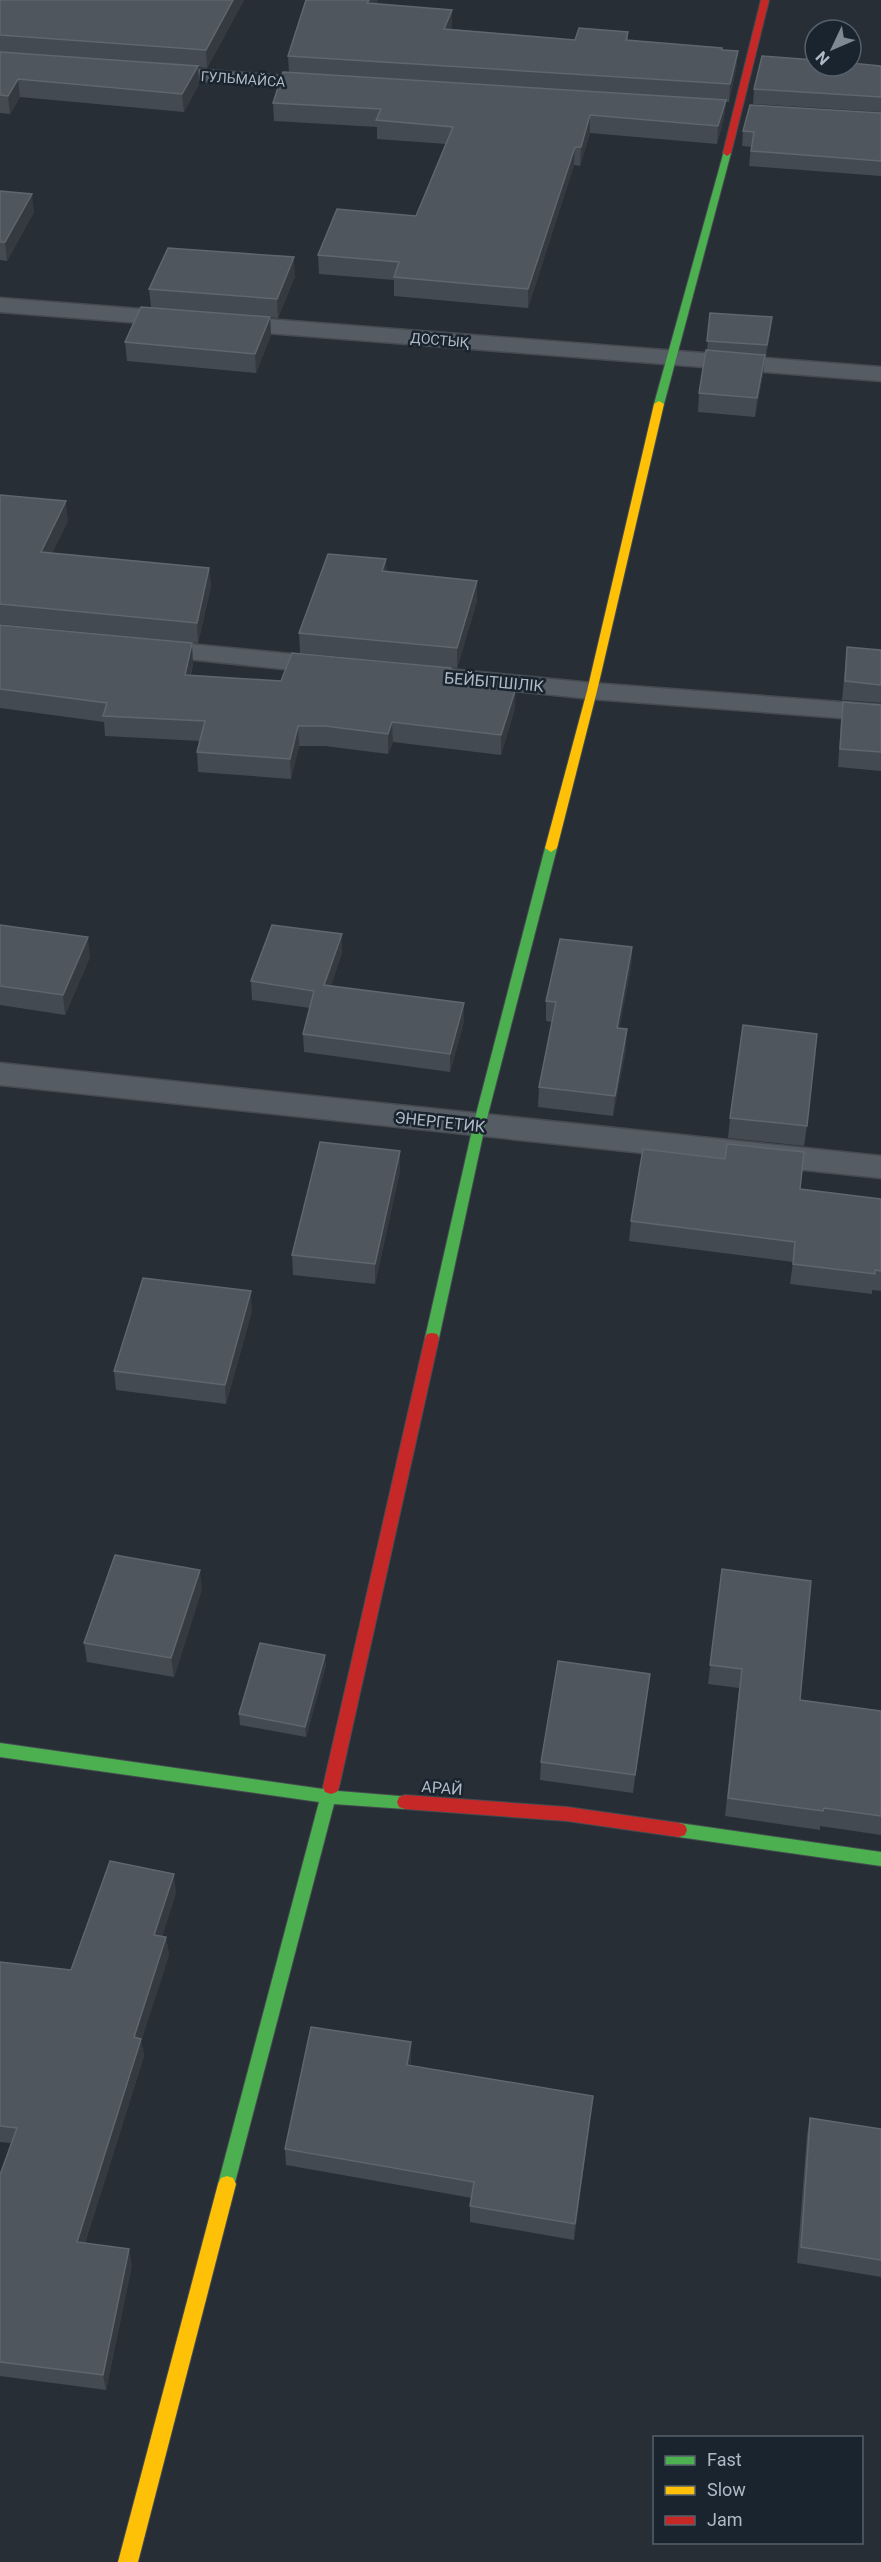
<svg xmlns="http://www.w3.org/2000/svg" width="881" height="2562" font-family="Roboto,sans-serif">
	<rect width="100%" height="100%" fill="#272e35"/>
	<g fill="none" stroke-linecap="round" stroke-linejoin="round">
		<g stroke="#454b51" stroke-width="3">
			<g id="street">
				<polygon points="152,66 325,79 332,81 335,85 332,89 325,91 145,76 142,72 145,68"/>
				<polygon points="0,298 881,367 881,381 0,312"/>
				<polygon points="148,640 332,658 341,660 345,666 341,672 332,674 139,654 135,648 139,642"/>
				<polygon points="408,665 592,683 881,705 881,721 592,699 399,679 395,673 399,667"/>
				<polygon points="0,1063 881,1156 881,1178 0,1085"/>
			</g>
		</g>
		<g stroke="#454b51" stroke-width="2">
			<g id="fast">
				<polygon points="724,151 731,153 664,404 656,406 654,404"/>
				<polygon points="551,844 557,848 485,1126 439,1338 437,1342 427,1342 425,1338 473,1126 545,848"/>
				<polygon points="0,1743 323,1789 325,1782 331,1780 337,1782 338,1791 411,1797 413,1802 411,1807 405,1809 334,1804 233,2190 227,2192 221,2190 218,2184 319,1802 0,1757"/>
				<polygon points="679,1823 881,1852 881,1866 679,1837 673,1835 671,1830 673,1825"/>
			</g>
		</g>
		<g stroke="#454b51" stroke-width="2">
			<g id="slow">
				<polygon points="659,401 664,404 597,691 557,848 551,852 545,848 587,691 654,404"/>
				<polygon points="227,2176 233,2178 236,2184 138,2562 118,2562 218,2184 221,2178"/>
			</g>
		</g>
		<g stroke="#454b51" stroke-width="2">
			<g id="jam">
				<polygon points="761,0 769,0 731,153 727,156 723,153"/>
				<polygon points="432,1333 437,1334 439,1338 339,1787 337,1792 331,1794 325,1792 323,1787 425,1338 427,1334"/>
				<polygon points="405,1795 567,1807 679,1823 685,1825 687,1830 685,1835 679,1837 567,1821 405,1809 399,1807 397,1802 399,1797"/>
			</g>
		</g>
		<use href="#street" fill="#565c63" fill-rule="evenodd"/>
		<use href="#fast" fill="#4caf50" fill-rule="evenodd"/>
		<use href="#slow" fill="#ffc107" fill-rule="evenodd"/>
		<use href="#jam" fill="#c62828" fill-rule="evenodd"/>
	</g>
	<g fill="#444a51">
		<polygon points="0,0 244,0 207,68 198,67 199,84 184,112 20,97 10,114 0,113"/>
		<polygon points="306,0 378,0 376,4 452,28 451,29 575,40 628,32 628,41 738,51 736,69 729,102 726,102 724,118 717,144 590,133 580,166 574,165 528,308 394,296 394,280 319,274 318,255 416,216 446,144 377,139 377,127 274,121 273,103 289,73 288,56"/>
		<polygon points="881,66 881,112 753,104 754,89"/>
		<polygon points="881,113 881,176 749,166 751,147 742,146 743,131"/>
		<polygon points="0,191 34,212 7,261 0,260"/>
		<polygon points="295,276 278,318 270,317 271,335 256,373 127,361 125,342 151,307 149,289"/>
		<polygon points="710,313 771,327 766,356 765,356 763,374 755,417 698,412 699,393 707,350"/>
		<polygon points="0,495 68,521 52,553 209,568 211,587 198,643 0,624"/>
		<polygon points="386,559 386,572 477,581 477,601 457,668 300,653 299,633"/>
		<polygon points="0,625 193,663 191,675 281,681 451,668 451,680 515,708 501,755 393,742 388,754 325,746 299,746 291,779 198,772 197,752 200,741 105,736 104,722 0,708"/>
		<polygon points="847,647 881,650 881,703 842,700"/>
		<polygon points="843,702 881,705 881,771 838,767 841,720"/>
		<polygon points="0,925 90,957 65,1015 0,1005"/>
		<polygon points="342,934 342,953 331,985 464,1021 450,1072 304,1052 303,1034 310,1008 252,1000 251,981"/>
		<polygon points="632,947 631,967 619,1028 626,1049 613,1116 538,1107 539,1087 552,1022 546,1021 546,1001"/>
		<polygon points="730,1118 807,1126 804,1146 728,1138"/>
		<polygon points="400,1171 375,1284 293,1275 292,1255"/>
		<polygon points="800,1189 881,1199 881,1291 872,1290 872,1294 790,1284 793,1262 629,1241 631,1221"/>
		<polygon points="252,1311 226,1404 116,1390 114,1371"/>
		<polygon points="722,1569 800,1700 881,1711 881,1835 820,1826 820,1830 725,1816 739,1688 708,1684"/>
		<polygon points="202,1589 174,1677 87,1662 84,1643"/>
		<polygon points="326,1665 306,1737 240,1725 239,1714"/>
		<polygon points="650,1674 633,1793 540,1780 541,1762"/>
		<polygon points="176,1892 162,1937 166,1937 169,1955 141,2041 144,2056 85,2243 132,2265 106,2390 0,2376 0,2175 11,2143 0,2142 0,1962 71,1970"/>
		<polygon points="411,2042 411,2059 410,2066 593,2096 574,2240 470,2222 470,2206 472,2198 286,2165 285,2149"/>
		<polygon points="810,2118 881,2129 881,2277 797,2263 807,2135"/>
	</g>
	<g fill="#343a40">
		<polygon points="233,0 244,0 207,68 206,50"/>
		<polygon points="369,0 378,0 367,21 367,3"/>
		<polygon points="452,10 452,28 444,46 444,29"/>
		<polygon points="738,51 736,69 729,102 730,84"/>
		<polygon points="198,66 199,84 184,112 182,94"/>
		<polygon points="18,79 20,97 10,114 8,96"/>
		<polygon points="726,100 724,118 717,144 718,126"/>
		<polygon points="590,115 590,133 580,166 581,147"/>
		<polygon points="575,147 574,165 528,308 528,289"/>
		<polygon points="32,194 34,212 7,261 5,242"/>
		<polygon points="294,257 295,276 278,318 277,299"/>
		<polygon points="270,317 271,335 256,373 255,354"/>
		<polygon points="772,317 771,327 766,356 767,345"/>
		<polygon points="765,355 763,374 755,417 757,398"/>
		<polygon points="66,501 68,521 43,572 41,552"/>
		<polygon points="386,559 387,579 382,571"/>
		<polygon points="209,568 211,587 198,643 197,623"/>
		<polygon points="477,581 477,601 457,668 457,648"/>
		<polygon points="192,643 193,663 186,695 185,675"/>
		<polygon points="451,668 451,688 448,680"/>
		<polygon points="516,688 515,708 501,755 501,735"/>
		<polygon points="392,722 393,742 388,754 388,734"/>
		<polygon points="298,726 299,746 291,779 290,759"/>
		<polygon points="342,934 342,953 325,1003 324,985"/>
		<polygon points="88,937 90,957 65,1015 63,995"/>
		<polygon points="632,947 631,967 616,1048 617,1028"/>
		<polygon points="464,1003 464,1021 450,1072 450,1054"/>
		<polygon points="627,1029 626,1049 613,1116 615,1096"/>
		<polygon points="400,1151 400,1171 375,1284 375,1264"/>
		<polygon points="251,1291 252,1311 226,1404 225,1385"/>
		<polygon points="200,1570 202,1589 174,1677 171,1658"/>
		<polygon points="325,1655 326,1665 306,1737 305,1727"/>
		<polygon points="650,1674 648,1693 633,1793 635,1775"/>
		<polygon points="174,1874 176,1892 157,1953 154,1935"/>
		<polygon points="166,1937 169,1955 141,2041 144,2056 80,2258 77,2242 134,2037"/>
		<polygon points="411,2042 411,2059 407,2082 407,2065"/>
		<polygon points="593,2096 591,2112 574,2240 575,2224"/>
		<polygon points="129,2249 132,2265 106,2390 103,2375"/>
	</g>
	<g fill="#50565e" stroke="#5e666e" stroke-width="1.5">
		<polygon points="0,0 233,0 206,50 0,35"/>
		<polygon points="306,0 369,0 367,3 452,10 444,29 575,40 579,28 628,32 626,40 722,48 722,50 738,51 730,84 288,56"/>
		<polygon points="0,52 198,66 182,94 18,79 8,96 0,95"/>
		<polygon points="762,56 815,60 815,66 851,66 851,63 881,66 881,97 754,89"/>
		<polygon points="283,72 726,100 718,126 590,115 581,147 575,147 528,289 394,277 399,262 318,255 337,209 416,216 453,127 376,120 381,109 273,103"/>
		<polygon points="750,105 881,113 881,161 751,151 754,132 743,131"/>
		<polygon points="0,191 32,194 5,242 0,242"/>
		<polygon points="168,248 294,257 277,299 149,289"/>
		<polygon points="141,307 270,317 255,354 125,342"/>
		<polygon points="710,313 772,317 767,345 707,341"/>
		<polygon points="706,350 765,355 757,398 699,393"/>
		<polygon points="0,495 66,501 41,552 209,568 197,623 0,604"/>
		<polygon points="328,554 386,559 382,571 477,581 457,648 299,633"/>
		<polygon points="0,625 192,643 185,675 281,681 292,653 451,668 448,680 516,688 501,735 392,722 388,734 325,726 298,726 290,759 197,752 205,721 103,716 107,703 0,689"/>
		<polygon points="847,647 881,650 881,685 845,681"/>
		<polygon points="843,702 881,705 881,752 840,749"/>
		<polygon points="0,925 88,937 63,995 0,986"/>
		<polygon points="272,925 342,934 324,985 464,1003 450,1054 303,1034 314,991 251,981"/>
		<polygon points="560,939 632,947 617,1028 627,1029 615,1096 539,1087 556,1002 546,1001"/>
		<polygon points="743,1025 817,1034 807,1126 730,1118"/>
		<polygon points="320,1142 400,1151 375,1264 292,1255"/>
		<polygon points="727,1144 804,1152 800,1189 881,1199 881,1271 875,1270 875,1274 793,1264 795,1242 631,1221 643,1149 725,1159"/>
		<polygon points="143,1278 251,1291 225,1385 114,1371"/>
		<polygon points="115,1555 200,1570 171,1658 84,1643"/>
		<polygon points="722,1569 811,1581 800,1700 881,1711 881,1816 824,1808 823,1811 728,1798 742,1669 710,1665"/>
		<polygon points="260,1643 325,1655 305,1727 239,1714"/>
		<polygon points="558,1661 650,1674 635,1775 541,1762"/>
		<polygon points="110,1861 174,1874 154,1935 166,1937 134,2037 141,2039 77,2242 129,2249 103,2375 0,2362 0,2175 17,2128 0,2126 0,1962 71,1970"/>
		<polygon points="311,2027 411,2042 407,2065 593,2096 575,2224 470,2206 474,2182 285,2149"/>
		<polygon points="810,2118 881,2129 881,2260 801,2247"/>
	</g>
	<g text-anchor="middle" dominant-baseline="central" stroke-width="5" stroke-linejoin="round" paint-order="stroke">
		<g font-size="14" fill="#afbac7" stroke="#1a242f">
			<text transform="translate(243 79) rotate(4)">ГУЛЬМАЙСА</text>
			<text transform="translate(440 340) rotate(5)">ДОСТЫҚ</text>
		</g>
		<g font-size="16" fill="#afbac7" stroke="#1a242f">
			<text transform="translate(494 682) rotate(5)">БЕЙБІТШІЛІК</text>
			<text transform="translate(440 1122) rotate(6)">ЭНЕРГЕТИК</text>
			<text transform="translate(442 1788) rotate(4)">АРАЙ</text>
		</g>
	</g>
	<rect x="653" y="2436" width="210" height="108" fill="#1a242f" stroke="#56606c" stroke-width="1.5"/>
	<rect x="665" y="2456" width="30" height="9" fill="#4caf50" stroke="#56606c" stroke-width="1.5"/>
	<text x="707" y="2466" font-size="18" fill="#afbac7">Fast</text>
	<rect x="665" y="2486" width="30" height="9" fill="#ffc107" stroke="#56606c" stroke-width="1.5"/>
	<text x="707" y="2496" font-size="18" fill="#afbac7">Slow</text>
	<rect x="665" y="2516" width="30" height="9" fill="#c62828" stroke="#56606c" stroke-width="1.5"/>
	<text x="707" y="2526" font-size="18" fill="#afbac7">Jam</text>
	<g transform="translate(833 48) rotate(226)"><circle r="28" fill="#1a242f" stroke="#56606c" stroke-width="1.5"/>
	<path d="M0-4.5L10 22L0 15L-10 22Z" fill="#7f8994"/>
	<text y="-9" font-size="16" font-weight="bold" text-anchor="middle" fill="#afbac7">N</text>
	</g>
</svg>
